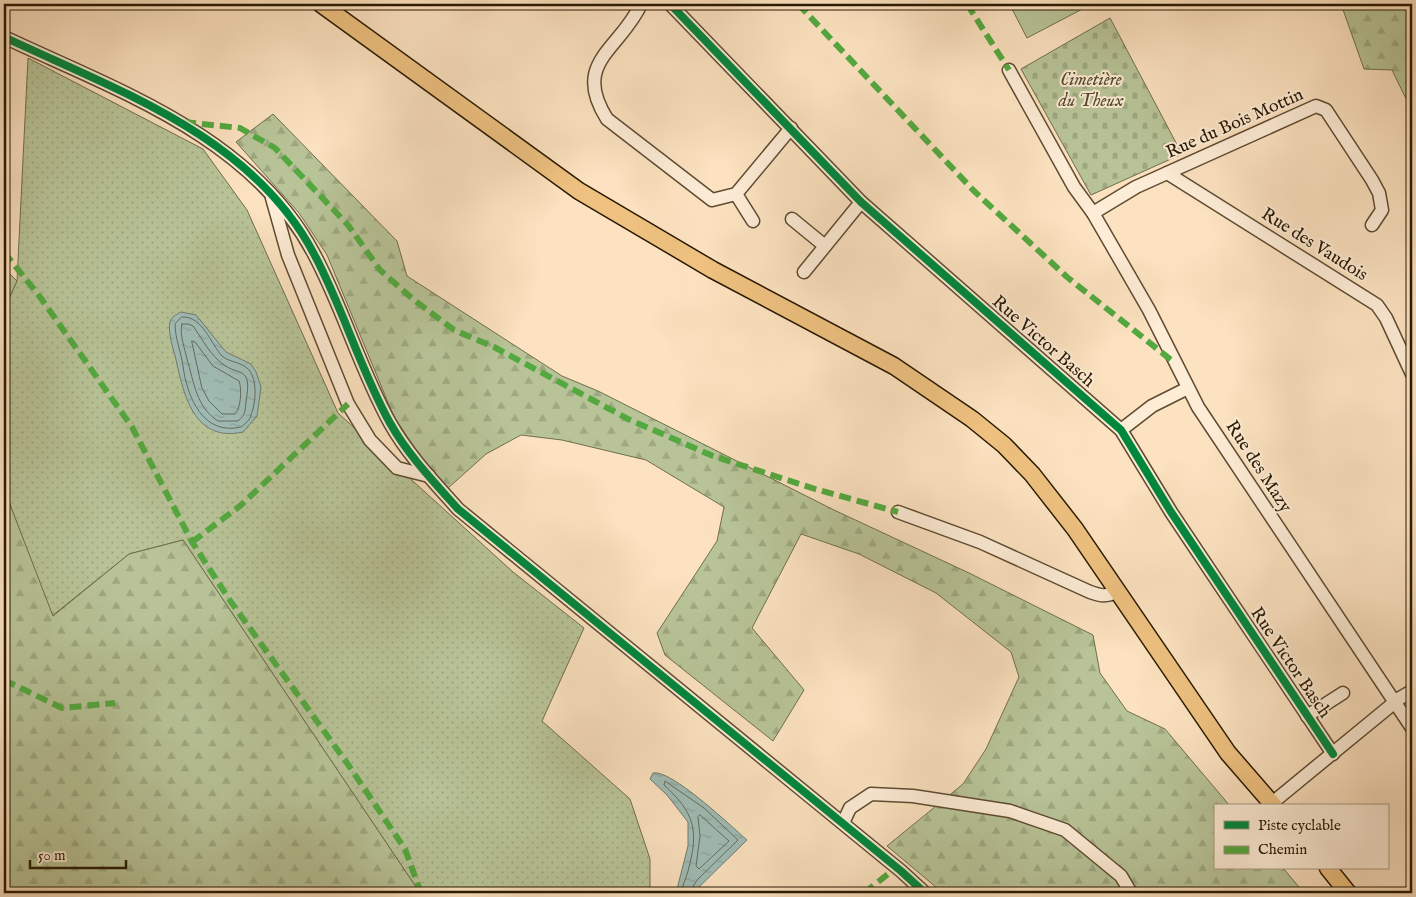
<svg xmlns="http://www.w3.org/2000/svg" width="1416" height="897" font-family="'IM FELL English',serif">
	<defs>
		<pattern id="grass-dots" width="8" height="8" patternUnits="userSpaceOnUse" patternTransform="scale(1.25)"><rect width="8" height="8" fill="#b8c498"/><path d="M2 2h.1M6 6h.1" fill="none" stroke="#9ea881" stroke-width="1.8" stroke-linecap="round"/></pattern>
		<pattern id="forest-firs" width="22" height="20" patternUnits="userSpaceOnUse" patternTransform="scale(1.25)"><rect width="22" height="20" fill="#b8c498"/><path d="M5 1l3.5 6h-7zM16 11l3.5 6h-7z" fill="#9ea881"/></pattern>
		<pattern id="cemetery-stones" width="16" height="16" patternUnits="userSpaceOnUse" patternTransform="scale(1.25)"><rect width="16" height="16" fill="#b8c498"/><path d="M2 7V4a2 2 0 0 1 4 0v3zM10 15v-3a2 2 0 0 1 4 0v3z" fill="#9ea881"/></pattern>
		<pattern id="water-ripples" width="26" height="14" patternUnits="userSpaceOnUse" patternTransform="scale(1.25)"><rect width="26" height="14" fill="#a0bdb7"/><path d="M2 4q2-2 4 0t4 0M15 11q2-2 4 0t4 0" fill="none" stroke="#8aa29c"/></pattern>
	</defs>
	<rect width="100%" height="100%" fill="#fce2c0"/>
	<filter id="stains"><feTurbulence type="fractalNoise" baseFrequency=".004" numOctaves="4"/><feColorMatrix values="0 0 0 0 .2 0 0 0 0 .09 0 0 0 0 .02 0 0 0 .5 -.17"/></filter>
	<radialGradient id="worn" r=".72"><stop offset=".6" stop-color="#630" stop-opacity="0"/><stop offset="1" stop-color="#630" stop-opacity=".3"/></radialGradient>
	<polygon fill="url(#grass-dots)" stroke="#706e4c" points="28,58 203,149 247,210 338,413 513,572 584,628 542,721 630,799 650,859 650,893 420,893 183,540 129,554 52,616 4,489 4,309 17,281"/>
	<g fill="url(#forest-firs)" stroke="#706e4c">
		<polygon points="1341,4 1412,4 1412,111 1392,70 1364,69"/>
		<polygon points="273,114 397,241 407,276 562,376 598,391 834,510 969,573 1093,635 1100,673 1127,711 1165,729 1230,806 1215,806 1215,868 1283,868 1304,893 943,893 887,846 963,784 986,749 1019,677 1011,652 936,593 859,554 801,534 752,628 804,690 773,741 665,655 657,633 717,541 724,507 646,460 562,440 521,435 486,454 447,489 419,454 394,417 327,255 299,213 236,142"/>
		<polygon points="4,268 17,281 4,309"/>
		<polygon points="4,489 53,616 129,554 183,540 420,893 4,893"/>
	</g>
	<polygon fill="url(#cemetery-stones)" stroke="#706e4c" points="1110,18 1182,154 1091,195 1021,69"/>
	<polygon fill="#b8c498" stroke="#706e4c" points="1012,4 1089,4 1090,5 1027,38 1010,5"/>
	<g fill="url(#water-ripples)" stroke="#707b6e">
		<path d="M181,312L196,315L226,352L251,364L256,372L261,387L257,416L243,432C197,442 185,401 177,364C175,354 167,332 170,322C171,317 177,314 181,312Z"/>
		<path d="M653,773C671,769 731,826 747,840L693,893H676L688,846V822L667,795L650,779Z"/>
	</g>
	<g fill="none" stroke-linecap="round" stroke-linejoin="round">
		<g stroke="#646b5c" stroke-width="1">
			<path d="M182,317C203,316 210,343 222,356C229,362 240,362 247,368C258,377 256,403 251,415C250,420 245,424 241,427C203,436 187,397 183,366C181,352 175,338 175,324Z"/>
			<path d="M182,324H188L193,326C201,337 208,351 218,360C237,379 253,362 246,401C245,411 246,414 238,421H218C196,407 194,382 187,359C185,349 179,334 182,324Z"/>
			<path d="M192,341L195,342L213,366L239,381C242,389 241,408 235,414H222L209,401L202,388Z"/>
			<polygon points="700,815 729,841 699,869 696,866 700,836 698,817"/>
			<path d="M681,893C682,886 686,879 688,871C699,831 695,813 664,785L665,781L704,808L738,840L697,880L689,893"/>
		</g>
		<g stroke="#5e4b31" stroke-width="15">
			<g id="minor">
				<path d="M641,4C620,50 571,62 607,119L712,200L736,194L791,128"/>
				<polyline points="670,4 861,202 1121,430 1171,512 1333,754"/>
				<path d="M4,37C116,90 252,136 314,254C343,308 360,369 390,423C408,455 434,482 458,509L901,871L925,893"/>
				<polyline points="1009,70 1074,187 1093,213 1149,310 1198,407 1412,728"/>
				<polyline points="1167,173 1377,305 1386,318 1412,374"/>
				<polyline points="736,194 753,221"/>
				<polyline points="272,198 288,255 348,404 370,440 397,468 429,476"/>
				<polyline points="1093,213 1136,187 1316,106 1326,110 1372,180 1379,193 1382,210 1372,225"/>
				<polyline points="792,219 825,246"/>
				<polyline points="804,272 861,202"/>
				<polyline points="1121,430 1152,406 1188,388"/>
				<path d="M898,512L980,542L1090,592C1101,596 1107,597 1118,591"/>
				<polyline points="1307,716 1343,693"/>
				<polyline points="1272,803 1400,698 1412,691"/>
				<polyline points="843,823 850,808 871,794 913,796 1010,811 1065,830 1121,876 1131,893"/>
			</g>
		</g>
		<g stroke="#291901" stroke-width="19">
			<g id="major">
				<polyline points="321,4 579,191 713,270 894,366 972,419 1004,445 1032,474 1075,529 1228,753 1274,806"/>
				<polyline points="1328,868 1348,893"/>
			</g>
		</g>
		<use href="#minor" stroke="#fdecd6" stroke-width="12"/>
		<use href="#major" stroke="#eec180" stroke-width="16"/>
		<g stroke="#53a940" stroke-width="6" stroke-dasharray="12 6" stroke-linecap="butt">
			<polyline points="798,4 974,191 1067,277 1175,363"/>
			<polyline points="967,4 1009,70"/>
			<polyline points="184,122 240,128 275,148 348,225 380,270 414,300 454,330 494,347 628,419 713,456 815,489 898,512"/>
			<polyline points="4,252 40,297 132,427 192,542 231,602 347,763 405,849 421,893"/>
			<polyline points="192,542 240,506 348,404"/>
			<polyline points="4,680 62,708 115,703"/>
			<polyline points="864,893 897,867"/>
		</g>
		<g stroke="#fdecd6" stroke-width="11">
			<g id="cycleway">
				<polyline points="670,4 861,202 1121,430 1171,512 1333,754"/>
				<path d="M4,37C116,90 252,136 314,254C343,308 360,369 390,423C408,455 434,482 458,509L901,871L925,893"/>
			</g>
		</g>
		<use href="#cycleway" stroke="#00873e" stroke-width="8"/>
	</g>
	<g text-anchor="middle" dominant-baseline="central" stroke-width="4" stroke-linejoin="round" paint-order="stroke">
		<g font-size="18" font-style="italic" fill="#544c2e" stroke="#fdecd6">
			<text x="1091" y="80">Cimetière<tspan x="1091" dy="21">du Theux</tspan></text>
		</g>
		<g font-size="18" fill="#291901" stroke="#fdecd6">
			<text transform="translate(1235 124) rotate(-24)">Rue du Bois Mottin</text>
			<text transform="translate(1314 245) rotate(32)">Rue des Vaudois</text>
			<text transform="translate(1043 342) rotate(41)">Rue Victor Basch</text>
			<text transform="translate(1258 467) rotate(57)">Rue des Mazy</text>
			<text transform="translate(1290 663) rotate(56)">Rue Victor Basch</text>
		</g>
	</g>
	<rect width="1416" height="897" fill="none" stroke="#fce2c0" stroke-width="20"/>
	<rect x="5" y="5" width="1406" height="887" fill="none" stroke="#291901" stroke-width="2.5"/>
	<rect x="10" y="10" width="1396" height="877" fill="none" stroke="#291901"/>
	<rect x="1214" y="804" width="175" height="65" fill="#fdecd6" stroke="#a89881"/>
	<rect x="1224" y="821" width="25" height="8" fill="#00873e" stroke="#a89881"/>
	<text x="1258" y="830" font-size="15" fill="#291901">Piste cyclable</text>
	<rect x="1224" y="846" width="25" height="8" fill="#53a940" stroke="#a89881"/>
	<text x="1258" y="854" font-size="15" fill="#291901">Chemin</text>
	<path d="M30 860v8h96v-8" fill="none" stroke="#291901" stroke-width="2.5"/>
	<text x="38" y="860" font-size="15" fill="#291901" stroke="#fdecd6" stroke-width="4" paint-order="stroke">50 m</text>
	<rect width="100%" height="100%" filter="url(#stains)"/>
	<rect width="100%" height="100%" fill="url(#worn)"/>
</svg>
